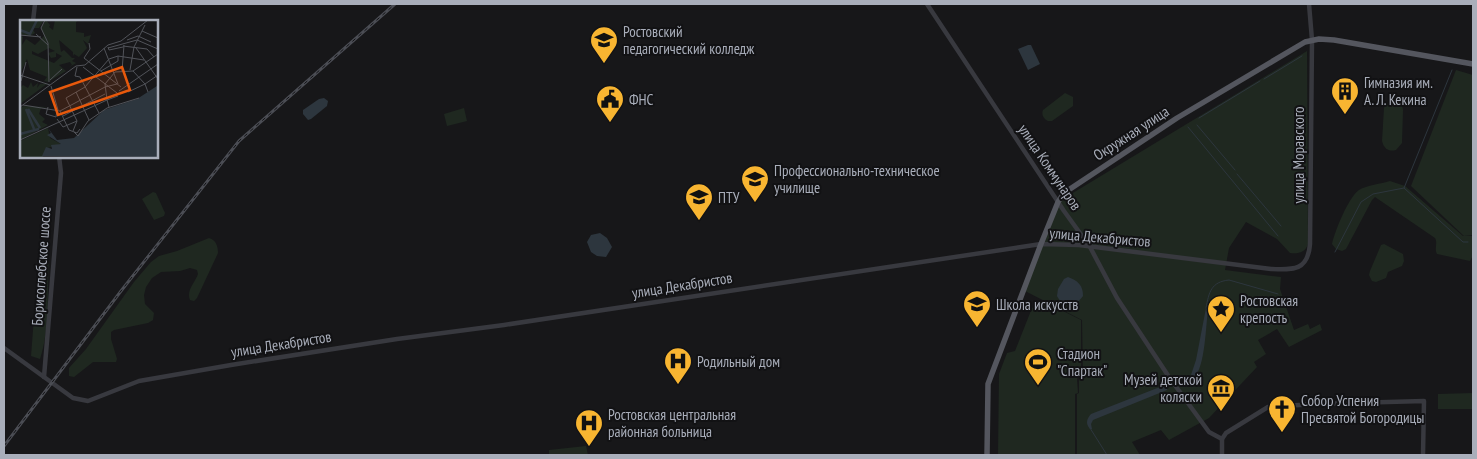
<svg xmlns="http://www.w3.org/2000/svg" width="1477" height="459" font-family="'PT Sans Narrow',sans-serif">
	<rect width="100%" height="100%" fill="#171719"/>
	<g fill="#1f2820">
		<path d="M1307,51L1308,244C1305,253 1298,254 1290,253L1277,239L1246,222L1229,248L1225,270L1281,277L1280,289L1294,330L1308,324L1310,329L1320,324L1322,330L1289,347L1277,329L1258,340L1266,354L1254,362L1257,367L1209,418L1169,440L1161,430L1132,442L1140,455H1077V394L1079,393V379L1083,373L1082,320L1025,291L1058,202Z"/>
		<polygon points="1456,70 1473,75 1473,235 1464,236 1411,186"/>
		<path d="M1065,93L1073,97V106L1052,121H1048C1044,119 1041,115 1043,110Z"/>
		<path d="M1394,100C1400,101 1402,104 1403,110L1402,143L1396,150C1389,152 1384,149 1382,141L1384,108C1386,103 1388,101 1394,100Z"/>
		<polygon points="464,108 467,121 447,126 444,114"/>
		<path d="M1390,181L1405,186L1463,236H1473C1473,245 1475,254 1470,261L1437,254C1434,249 1438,243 1435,238L1375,197L1372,200L1346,249L1342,251L1336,249L1332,244C1335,231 1348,198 1359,190C1367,185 1381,184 1390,181Z"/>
		<polygon points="153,192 156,193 165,213 164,216 154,220 142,199"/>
		<path d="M209,238C216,240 218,246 218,253L197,298L194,301L190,300C186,290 195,283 198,274L197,270L190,268L180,271L161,272L152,278L146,287L144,295L145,304L154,313L153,320L148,323L114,330L111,332V339L117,359L116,362H93L74,377L69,376V368L86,349L134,282L151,262L159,256L177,251Z"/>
		<polygon points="1384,244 1403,254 1404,261 1402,266 1388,272 1386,278 1376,282 1372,281 1369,275 1370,271 1381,245"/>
		<path d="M41,255H49C47,286 50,331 40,359L31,356L38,266Z"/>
		<polygon points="1045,302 1081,320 1081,373 1077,379 1078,393 1075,394 1075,455 998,455 999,374 1007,353 1015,351 1032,308"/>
		<polygon points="1473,393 1473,409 1438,409 1438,394"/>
		<polygon points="586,446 588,455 549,455 549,450"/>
	</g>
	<g fill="#2d363e">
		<polygon points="1028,45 1031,45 1040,64 1028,70 1018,49"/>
		<polygon points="324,98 328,101 327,106 311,119 308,120 303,114 303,110 319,99"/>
		<polygon points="600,233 607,238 612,247 606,257 597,256 591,252 587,242 591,235"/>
		<path d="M1068,277C1078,281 1083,285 1083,296C1074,308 1064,309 1057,296L1058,289L1064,279Z"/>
		<path d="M1206,308L1208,309C1206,324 1205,369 1194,377L1191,375L1196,360Z"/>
		<path d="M1165,385L1168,387L1167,390L1093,420L1091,424L1092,429H1090C1085,423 1087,419 1091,414Z"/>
	</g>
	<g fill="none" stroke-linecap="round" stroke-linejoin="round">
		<g stroke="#2d363e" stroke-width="1">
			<polyline points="1452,70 1404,188 1463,242 1468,242"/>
			<polyline points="1264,79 1302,56"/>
			<polyline points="1199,118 1260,81"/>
			<polyline points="1197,125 1235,170"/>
			<polyline points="1188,127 1278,236"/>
			<polyline points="1237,174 1281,226"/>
			<polyline points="1335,252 1361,202 1373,194 1404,188"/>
			<path d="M1206,308C1209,292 1211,282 1229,280L1278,294"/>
			<polyline points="1090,428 1107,455"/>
		</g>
		<g stroke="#38393f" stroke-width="4.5">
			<polyline points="927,4 1064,211 1090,247 1117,298 1169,377 1209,432 1222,439"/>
			<polyline points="33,21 35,4"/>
			<path d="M4,348L73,398L88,401L139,381L231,365L397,339L504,325L1041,244L1079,245L1271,269C1293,270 1308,271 1310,244L1312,40L1309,4"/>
			<polyline points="44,377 61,173 59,156"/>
			<polyline points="1222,455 1222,439 1226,433 1268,407 1315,404 1424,401 1423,455"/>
		</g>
		<polyline stroke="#54565e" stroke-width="5.5" points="987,455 988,384 1041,244 1058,202 1064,193 1177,118 1305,42 1319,39 1334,40 1473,64"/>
		<g stroke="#4b4d54" stroke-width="3">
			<polyline id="rail" points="4,446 121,291 239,141 395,4"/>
		</g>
		<use href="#rail" stroke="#121214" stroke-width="1" stroke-dasharray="4" stroke-linecap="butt"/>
	</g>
	<defs>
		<g id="university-pin" transform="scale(1.4375)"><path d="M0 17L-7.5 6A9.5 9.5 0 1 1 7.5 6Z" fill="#f8b531" stroke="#121214"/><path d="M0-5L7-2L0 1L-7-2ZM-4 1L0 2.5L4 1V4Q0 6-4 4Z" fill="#111"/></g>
		<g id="building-pin" transform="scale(1.4375)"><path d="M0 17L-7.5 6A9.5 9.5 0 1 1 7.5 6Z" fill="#f8b531" stroke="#121214"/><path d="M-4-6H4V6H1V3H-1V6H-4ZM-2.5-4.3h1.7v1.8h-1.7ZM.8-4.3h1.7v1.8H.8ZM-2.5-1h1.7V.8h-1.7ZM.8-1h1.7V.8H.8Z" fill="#111"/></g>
		<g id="civic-pin" transform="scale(1.4375)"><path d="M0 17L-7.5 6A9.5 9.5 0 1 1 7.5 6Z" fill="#f8b531" stroke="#121214"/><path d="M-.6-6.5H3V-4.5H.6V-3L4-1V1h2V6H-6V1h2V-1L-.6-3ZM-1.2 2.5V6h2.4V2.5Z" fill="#111"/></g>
		<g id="school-pin" transform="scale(1.4375)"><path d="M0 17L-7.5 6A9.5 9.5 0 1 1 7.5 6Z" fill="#f8b531" stroke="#121214"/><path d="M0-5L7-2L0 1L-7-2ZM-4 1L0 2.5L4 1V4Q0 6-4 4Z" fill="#111"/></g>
		<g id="sight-pin" transform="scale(1.4375)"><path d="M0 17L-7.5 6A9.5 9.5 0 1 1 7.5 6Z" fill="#f8b531" stroke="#121214"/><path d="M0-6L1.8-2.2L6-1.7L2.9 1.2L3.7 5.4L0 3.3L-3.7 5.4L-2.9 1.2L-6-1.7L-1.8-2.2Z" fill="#111"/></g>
		<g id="hospital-pin" transform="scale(1.4375)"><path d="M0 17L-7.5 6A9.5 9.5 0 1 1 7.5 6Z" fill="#f8b531" stroke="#121214"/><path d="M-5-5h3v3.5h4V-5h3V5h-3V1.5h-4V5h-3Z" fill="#111"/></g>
		<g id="stadium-pin" transform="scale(1.4375)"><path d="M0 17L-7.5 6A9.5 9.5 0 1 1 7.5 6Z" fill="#f8b531" stroke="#121214"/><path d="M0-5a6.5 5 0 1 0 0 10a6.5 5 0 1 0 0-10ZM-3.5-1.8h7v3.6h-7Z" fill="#111"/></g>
		<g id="museum-pin" transform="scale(1.4375)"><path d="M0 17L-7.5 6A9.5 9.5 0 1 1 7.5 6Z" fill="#f8b531" stroke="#121214"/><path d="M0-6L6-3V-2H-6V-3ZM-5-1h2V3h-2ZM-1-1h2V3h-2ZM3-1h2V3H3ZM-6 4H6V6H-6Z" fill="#111"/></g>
		<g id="church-pin" transform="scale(1.4375)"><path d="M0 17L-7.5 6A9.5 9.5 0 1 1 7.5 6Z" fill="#f8b531" stroke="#121214"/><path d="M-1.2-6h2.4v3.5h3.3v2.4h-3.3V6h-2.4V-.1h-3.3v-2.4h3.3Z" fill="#111"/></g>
	</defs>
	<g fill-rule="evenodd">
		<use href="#university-pin" x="604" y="40"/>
		<use href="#building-pin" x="1345" y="91"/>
		<use href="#civic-pin" x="610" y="99"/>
		<use href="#university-pin" x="755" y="179"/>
		<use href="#university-pin" x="699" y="197"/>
		<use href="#school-pin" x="977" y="304"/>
		<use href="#sight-pin" x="1221" y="309"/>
		<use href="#hospital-pin" x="678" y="361"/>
		<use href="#stadium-pin" x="1038" y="362"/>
		<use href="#museum-pin" x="1221" y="388"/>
		<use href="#church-pin" x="1282" y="409"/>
		<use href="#hospital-pin" x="589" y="423"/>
	</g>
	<g text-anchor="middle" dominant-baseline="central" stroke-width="4" stroke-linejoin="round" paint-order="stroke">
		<g font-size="15" fill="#a9aeba" stroke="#121214" text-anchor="start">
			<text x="623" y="31">Ростовский<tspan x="623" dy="17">педагогический колледж</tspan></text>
			<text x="1364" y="82">Гимназия им.<tspan x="1364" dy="17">А. Л. Кекина</tspan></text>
			<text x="629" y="99">ФНС</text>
			<text x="774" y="170">Профессионально-техническое<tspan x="774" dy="17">училище</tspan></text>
			<text x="718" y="197">ПТУ</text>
			<text x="1240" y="300">Ростовская<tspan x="1240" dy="17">крепость</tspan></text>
			<text x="996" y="304">Школа искусств</text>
			<text x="1057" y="353">Стадион<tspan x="1057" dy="17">"Спартак"</tspan></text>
			<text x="697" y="361">Родильный дом</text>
			<text x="1202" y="379" text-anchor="end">Музей детской<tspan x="1202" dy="17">коляски</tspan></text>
			<text x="1301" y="400">Собор Успения<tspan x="1301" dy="17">Пресвятой Богородицы</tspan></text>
			<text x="608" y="414">Ростовская центральная<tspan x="608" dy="17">районная больница</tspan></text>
		</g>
		<g font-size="15" fill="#a9aeba" stroke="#121214">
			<text transform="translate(1131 133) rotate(-33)">Окружная улица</text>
			<text transform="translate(1298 155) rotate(-90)">улица Моравского</text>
			<text transform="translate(1050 167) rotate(56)">улица Коммунаров</text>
			<text transform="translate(1100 237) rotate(5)">улица Декабристов</text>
			<text transform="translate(41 266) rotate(-86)">Борисоглебское шоссе</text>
			<text transform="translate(682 285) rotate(-9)">улица Декабристов</text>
			<text transform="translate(281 344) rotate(-9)">улица Декабристов</text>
		</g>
	</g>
	<g transform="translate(20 20)">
		<rect width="138" height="138" fill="#171719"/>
		<path d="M0,0H24L19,8H12L15,13L10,16L0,14ZM26,0L30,5L33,0L29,7L33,10L35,0H59L56,2V12L64,13V17L71,15L68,24L63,20L67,28L59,37L54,34L53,36V32L39,20L41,32L44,30L52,38H55L52,41L56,43L48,48L52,45L50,42L39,45L46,51L28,62L24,61L27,57L10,50L7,39L0,54V15L3,17L2,25L6,19L15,25L24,16L21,8ZM29,28L35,31L28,33L31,38L36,37V33L42,36L34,43L12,34V31L18,34ZM11,62L13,67L18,63L17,68L20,64L28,63L0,84V68L3,65L8,68ZM4,86L28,87L21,88L19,94L25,99L22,102L28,105L0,120V88ZM28,108L30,118L41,124L28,128L23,137L0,138V121Z" fill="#1f2820" fill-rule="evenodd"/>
		<path d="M137,66V137L22,136L26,127L32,129L31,125L41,124L27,115L31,113L28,108L37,120L54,118L84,90L117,79Z" fill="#2d363e"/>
		<path fill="none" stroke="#2d363e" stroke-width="2.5" d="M0,10L10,14L17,0M6,89L14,109M8,89L20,108M0,114L19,109"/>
		<path fill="none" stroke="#515359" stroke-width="1" d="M25,0L21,8L28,23L29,62M122,11L138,18M16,14L28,25M0,15L21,17M107,20L118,16L131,22M69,23L70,29L64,38L101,67M103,26L127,29L134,37M88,27L89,30L103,27M84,28L98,64M88,28L117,20L138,29M116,28L138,59M89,39L98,36L124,40M57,47L55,56L60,57L79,93M63,47L97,73M110,50L114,27L125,5M81,51L98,41V36M102,51L104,25M113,51L138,34M0,55L30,65M30,60L42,49M1,61L6,42M31,66L38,90M99,71L138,44M56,72L69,100M108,72L125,64L128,72M3,85L40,91M0,87L56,46L65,45L88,25L101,21L128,0M28,87L26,94L36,97L37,90M89,87L87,80L98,76M40,91L85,67L97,64M40,91L49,110L57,113L60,109M43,96L85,74M37,99L43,107L57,101M53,111L57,101L46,78L65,67L89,39M54,112L58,116L68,101L87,88L119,78M0,120L87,80L85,64L95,52L113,51L125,64L138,55"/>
		<path fill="#e8590c" fill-opacity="0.15" stroke="#e8590c" stroke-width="2.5" d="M102,47L110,70L38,95L30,72Z"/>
		<rect width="138" height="138" fill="none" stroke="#a9aeba" stroke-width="2.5"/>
	</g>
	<rect width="1477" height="459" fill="none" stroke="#a9aeba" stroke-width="10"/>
</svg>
